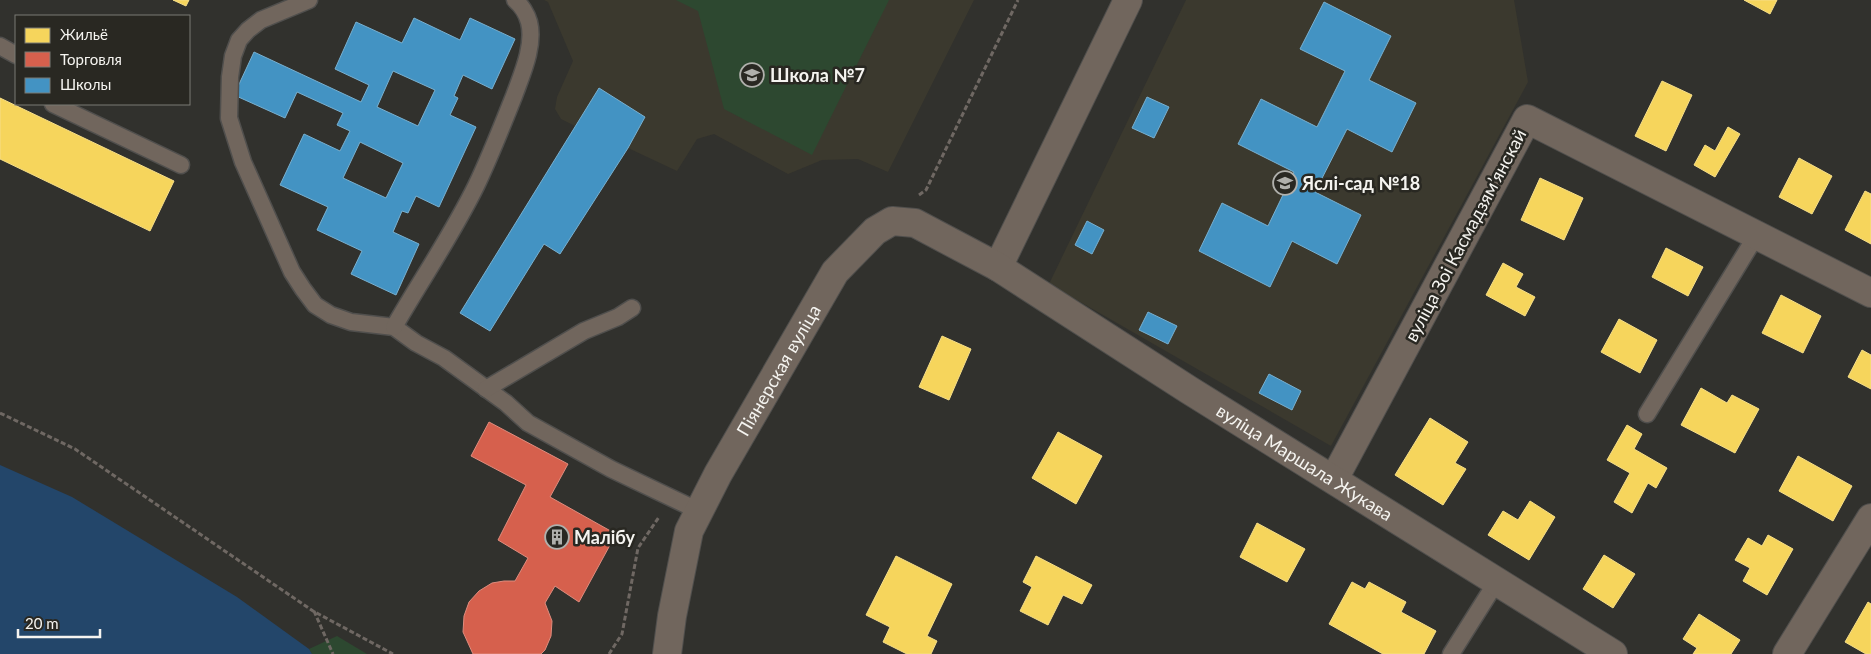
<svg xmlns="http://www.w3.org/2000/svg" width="1871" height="654" font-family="Lato,sans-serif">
	<rect width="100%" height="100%" fill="#31312d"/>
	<g fill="#3b392e">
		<polygon points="544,0 974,0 888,172 858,159 822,160 788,174 714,134 697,139 677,171 628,148 599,89 575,126 561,119 555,109 557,97 573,61 548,2"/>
		<polygon points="1186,0 1514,0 1528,82 1331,446 1049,284"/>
	</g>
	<g fill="#2d4830">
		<polygon points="676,0 889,0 812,155 724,109 698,11"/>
		<polygon points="337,636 367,654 312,654 309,649"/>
	</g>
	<polygon fill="#23466a" points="0,465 72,497 237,597 309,649 312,654 0,654"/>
	<g fill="#f6d55c" stroke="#f6de88">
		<polygon points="173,0 189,0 186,6"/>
		<polygon points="1744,0 1777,0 1770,14"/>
		<polygon points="1662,81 1692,95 1666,151 1635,136"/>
		<polygon points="0,98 174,181 150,231 0,159"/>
		<polygon points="1728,127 1740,134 1715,177 1694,165 1705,145 1715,151"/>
		<polygon points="1799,158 1832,176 1812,214 1779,197"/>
		<polygon points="1540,178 1583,198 1564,240 1521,220"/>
		<polygon points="1865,191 1871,194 1871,244 1845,230"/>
		<polygon points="1666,248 1703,267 1688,296 1652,277"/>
		<polygon points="1503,263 1523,274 1516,287 1535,297 1525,316 1486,295"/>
		<polygon points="1781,295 1821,316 1803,353 1762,333"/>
		<polygon points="1619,319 1657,340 1640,373 1601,352"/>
		<polygon points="942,336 971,349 949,400 919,387"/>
		<polygon points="1862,350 1871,355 1871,389 1848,377"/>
		<polygon points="1701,388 1727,403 1732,395 1759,409 1735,453 1681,425"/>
		<polygon points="1430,418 1468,442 1455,463 1466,469 1443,505 1395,475"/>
		<polygon points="1627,425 1642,434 1634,449 1667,468 1656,488 1648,483 1632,513 1614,502 1630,473 1607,460"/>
		<polygon points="1058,432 1102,456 1076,504 1032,478"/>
		<polygon points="1798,456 1852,486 1833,521 1779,491"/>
		<polygon points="1530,501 1555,517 1529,560 1488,535 1503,511 1518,520"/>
		<polygon points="1257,523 1305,549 1287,582 1240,557"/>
		<polygon points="1768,535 1793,549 1767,595 1743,581 1750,568 1735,560 1748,538 1762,546"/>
		<polygon points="1604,555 1635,574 1613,608 1583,589"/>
		<polygon points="896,556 952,584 927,636 937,641 931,654 907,654 883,642 890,627 866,615"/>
		<polygon points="1036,556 1092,585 1082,604 1063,595 1048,625 1020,611 1032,587 1023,582"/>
		<polygon points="1352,582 1365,589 1369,582 1406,602 1401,612 1436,631 1424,654 1383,654 1329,624"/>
		<polygon points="1868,602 1871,604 1871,654 1866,654 1845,642"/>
		<polygon points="1699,614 1740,640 1731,654 1693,654 1697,648 1683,639"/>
	</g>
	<polygon fill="#d6604d" stroke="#df8c7e" points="489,422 568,464 550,497 616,534 579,602 555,586 545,603 552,621 551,636 545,650 541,654 473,654 463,632 464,616 469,602 479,591 492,583 504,581 515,581 528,558 498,540 526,485 471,456"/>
	<g fill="#4393c3" stroke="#78b0d0" fill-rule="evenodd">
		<polygon points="1324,2 1391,36 1369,80 1416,103 1392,152 1347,129 1315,192 1361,215 1337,264 1292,241 1270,287 1199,251 1222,203 1268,226 1294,172 1238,144 1261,99 1317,127 1345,71 1300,49"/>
		<path d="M414,18L460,40L470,18L515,39L492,89L463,75L454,96L458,98L450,115L476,127L439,207L416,196L408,213L402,211L393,232L419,244L396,295L351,274L362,251L317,230L328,207L280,185L304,134L340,151L350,131L337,125L343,113L297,92L285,118L234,95L254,52L361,102L369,85L335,69L356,22L402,43ZM393,71L435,90L418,126L377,107ZM360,142L403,163L386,198L343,178Z"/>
		<polygon points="599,88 645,117 628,148 560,254 544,244 490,331 460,313"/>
		<polygon points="1147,97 1169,107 1154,138 1132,128"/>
		<polygon points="1087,221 1104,230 1092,254 1075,245"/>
		<polygon points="1148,312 1177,326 1168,344 1139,330"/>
		<polygon points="1269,374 1301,391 1292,410 1259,393"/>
	</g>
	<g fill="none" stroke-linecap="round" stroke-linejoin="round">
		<g stroke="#504f4d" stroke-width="19">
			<g id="service">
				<polyline points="309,0 261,20 248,30 239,40 233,56 230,77 229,118 243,162 292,272 303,289 315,305 331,315 351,322 394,327 416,343 444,358 506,403 528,423 611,469 699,511"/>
				<polyline points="0,46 16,55"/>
				<polyline points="53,104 181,165"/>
				<path d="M394,327C421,280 452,235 476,186C490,157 502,126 514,96C522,74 535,45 529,22C527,14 521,5 515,0"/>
				<polyline points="486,389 584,331 618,317 632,308"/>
				<polyline points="1647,414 1756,236"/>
				<polyline points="1451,654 1497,581"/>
			</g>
		</g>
		<g stroke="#504f4d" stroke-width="30">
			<g id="minor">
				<polyline points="998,267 1128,0"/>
				<polyline points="1334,479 1527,119 1871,293"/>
				<path id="s1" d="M667,654L672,616L689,531L718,474L835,272L875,231L892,221L915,223L998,267L1189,390L1613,654"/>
				<polyline points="1787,654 1871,518"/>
			</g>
		</g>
		<g stroke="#6f6863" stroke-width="3" stroke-dasharray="5 2.5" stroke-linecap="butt">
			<polyline points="919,195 926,190 1018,0"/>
			<polyline points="0,413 75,449 313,611 393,654"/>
			<polyline points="314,611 333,654"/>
			<polyline points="609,654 622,634 638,548 659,517"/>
		</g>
		<use href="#service" stroke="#71665d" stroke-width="16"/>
		<use href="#minor" stroke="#71665d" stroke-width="28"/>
	</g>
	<defs>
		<g id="school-ring" transform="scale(1.25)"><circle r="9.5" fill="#292822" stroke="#b0b0ac" stroke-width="1.5"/><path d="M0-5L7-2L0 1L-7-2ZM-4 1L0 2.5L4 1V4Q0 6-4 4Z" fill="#b0b0ac"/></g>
		<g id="building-ring" transform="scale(1.25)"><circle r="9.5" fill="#292822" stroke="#b0b0ac" stroke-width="1.5"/><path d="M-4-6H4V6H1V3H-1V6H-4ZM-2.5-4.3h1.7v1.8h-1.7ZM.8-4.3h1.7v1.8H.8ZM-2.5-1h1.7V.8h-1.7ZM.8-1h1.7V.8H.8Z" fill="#b0b0ac"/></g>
	</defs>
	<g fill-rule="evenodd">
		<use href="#school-ring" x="752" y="75"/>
		<use href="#school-ring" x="1285" y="183"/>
		<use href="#building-ring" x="557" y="537"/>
	</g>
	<g text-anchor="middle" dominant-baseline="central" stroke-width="5" stroke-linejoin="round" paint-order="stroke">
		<g font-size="18" font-weight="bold" fill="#f5f4f0" stroke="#292822" text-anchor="start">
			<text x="770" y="75">Школа №7</text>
			<text x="1302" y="183">Яслі-сад №18</text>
			<text x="574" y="537">Малібу</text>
		</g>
		<g font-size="18" fill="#f5f4f0" stroke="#292822">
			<text transform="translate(1465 235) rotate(-62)">вуліца Зоі Касмадзямʼянскай</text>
			<text stroke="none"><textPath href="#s1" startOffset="309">Піянерская вуліца</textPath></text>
			<text stroke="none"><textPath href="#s1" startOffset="980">вуліца Маршала Жукава</textPath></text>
		</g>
	</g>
	<rect x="15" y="15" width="175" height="90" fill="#292822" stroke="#7b7a74"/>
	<rect x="25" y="28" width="25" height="15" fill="#f6d55c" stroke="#7b7a74"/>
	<text x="60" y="40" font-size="15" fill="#f5f4f0">Жильё</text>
	<rect x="25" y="52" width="25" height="15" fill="#d6604d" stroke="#7b7a74"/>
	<text x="60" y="65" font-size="15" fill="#f5f4f0">Торговля</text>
	<rect x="25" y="78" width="25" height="15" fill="#4393c3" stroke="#7b7a74"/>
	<text x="60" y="90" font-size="15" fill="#f5f4f0">Школы</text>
	<path d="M18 629v8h82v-8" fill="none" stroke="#f5f4f0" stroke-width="2.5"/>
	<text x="25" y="629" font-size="15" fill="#f5f4f0" stroke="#292822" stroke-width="4" paint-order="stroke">20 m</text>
</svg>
